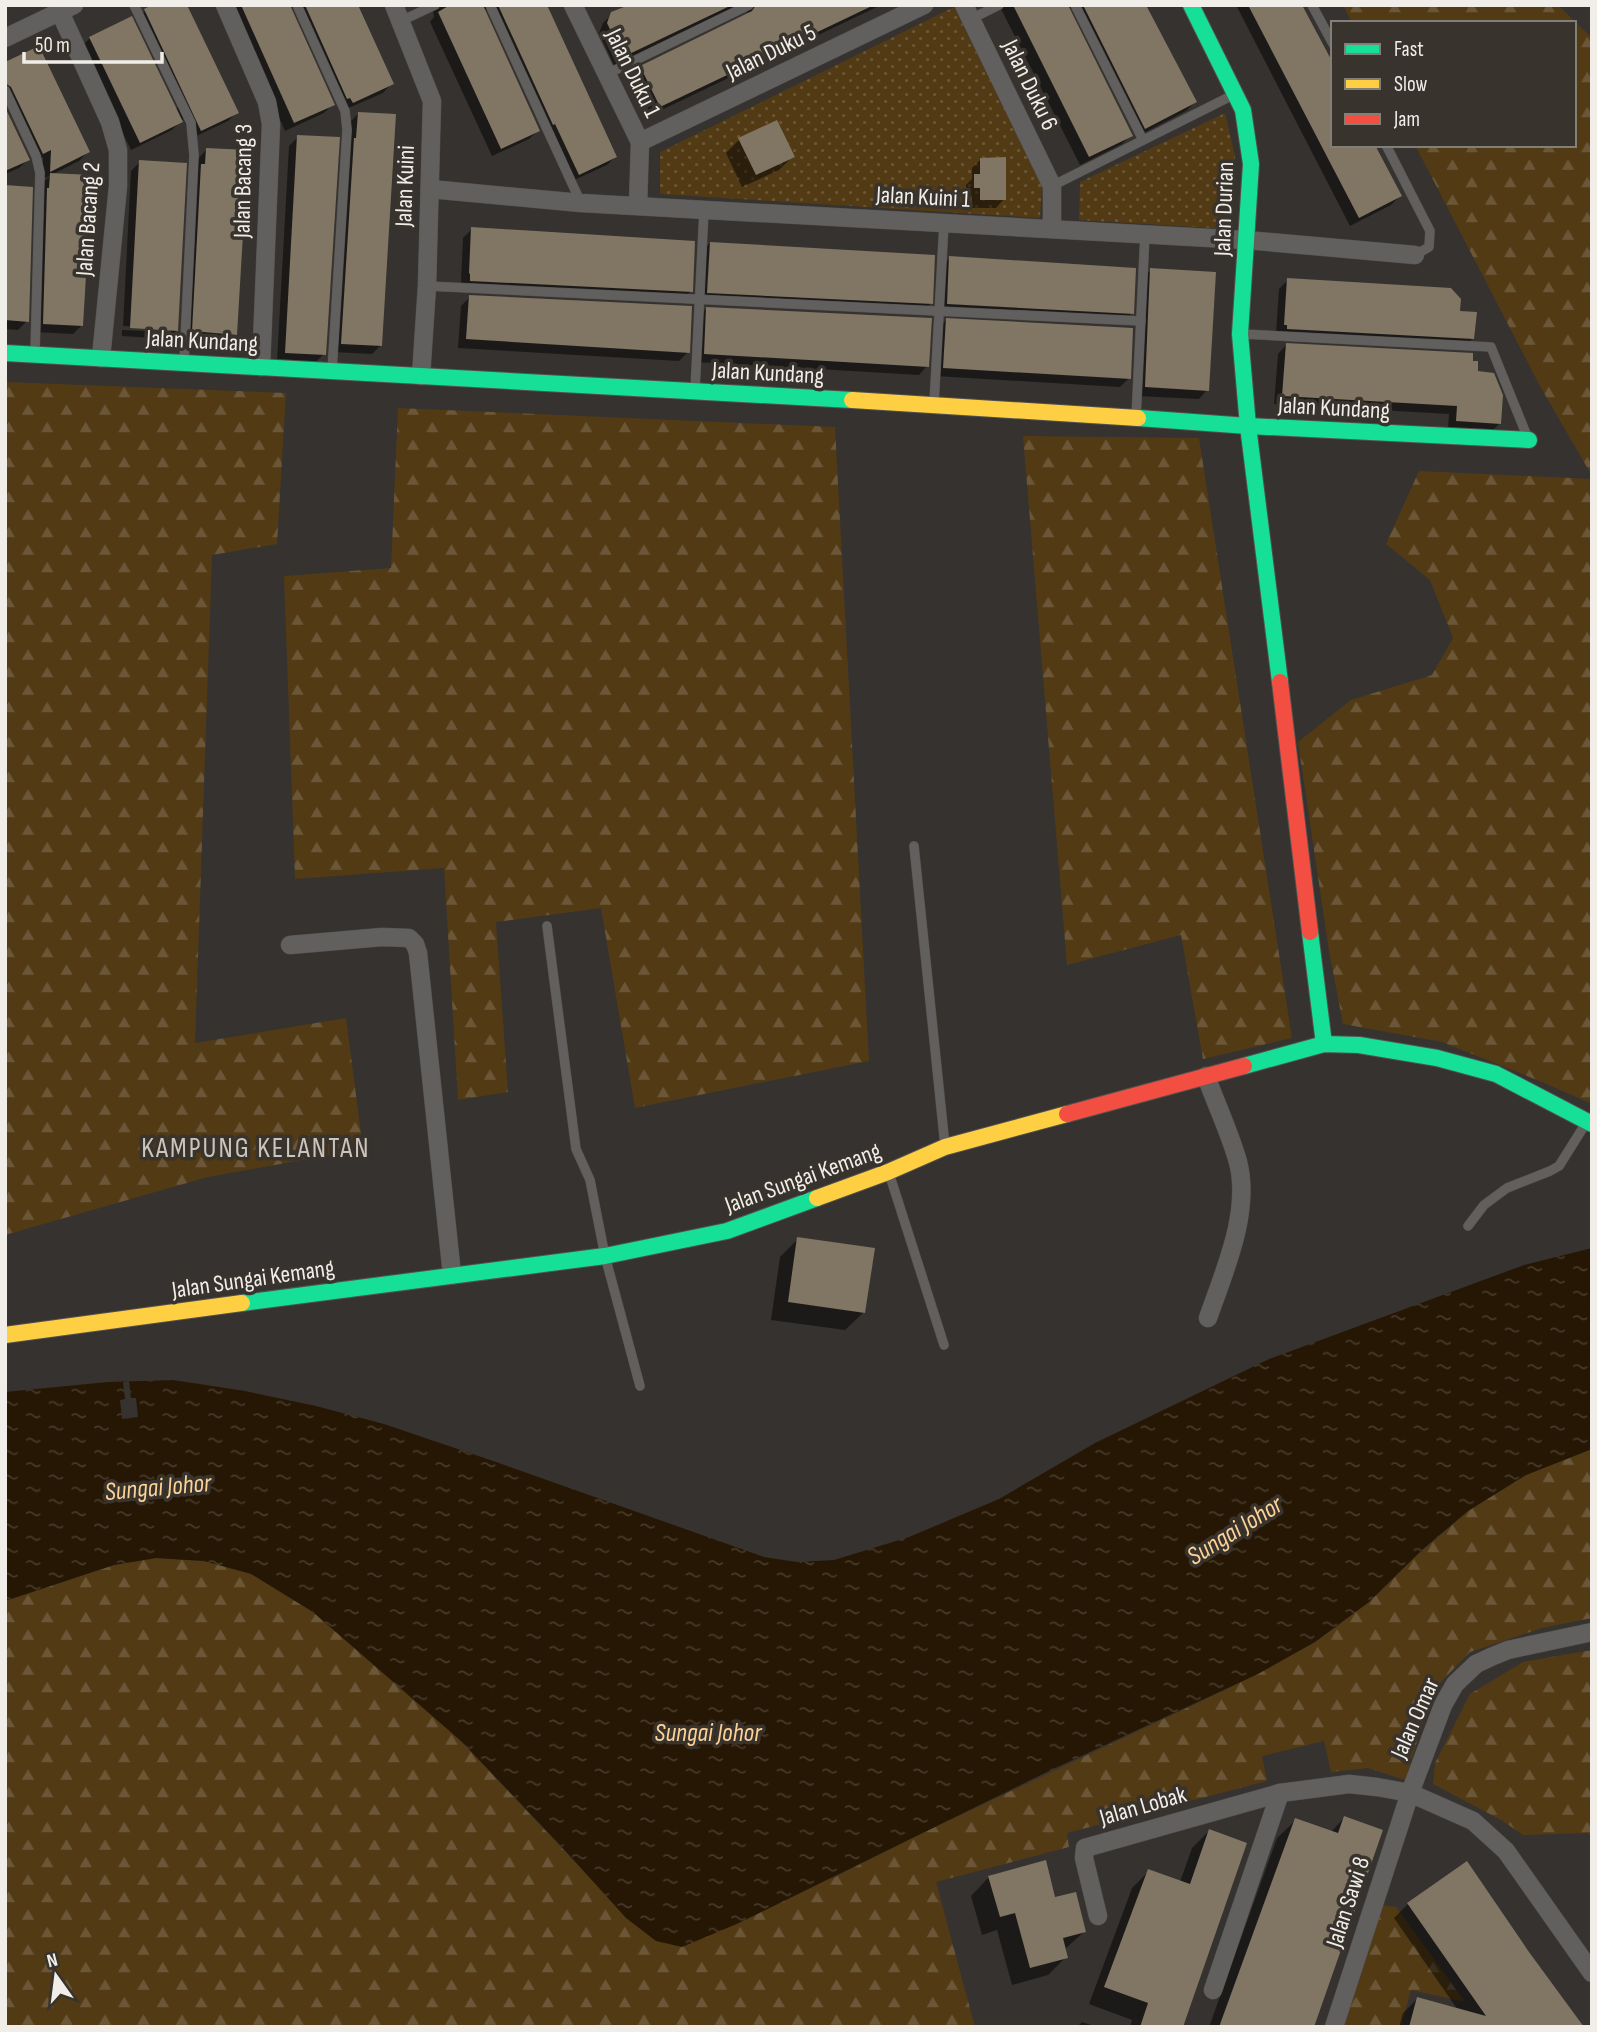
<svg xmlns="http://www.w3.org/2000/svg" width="1597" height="2032" font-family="'Sofia Sans Condensed',sans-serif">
	<defs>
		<pattern id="grass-dots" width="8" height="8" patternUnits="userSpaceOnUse" patternTransform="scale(1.75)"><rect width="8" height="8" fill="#523a15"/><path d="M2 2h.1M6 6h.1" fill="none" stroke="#6b5737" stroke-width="1.8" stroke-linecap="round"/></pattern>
		<pattern id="forest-firs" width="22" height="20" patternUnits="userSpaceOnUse" patternTransform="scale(1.75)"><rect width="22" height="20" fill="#523a15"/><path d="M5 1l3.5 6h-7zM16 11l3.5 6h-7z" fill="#6b5737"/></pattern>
		<pattern id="water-ripples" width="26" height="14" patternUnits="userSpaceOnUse" patternTransform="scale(1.75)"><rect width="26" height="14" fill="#261704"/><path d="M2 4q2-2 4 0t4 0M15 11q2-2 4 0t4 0" fill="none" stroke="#463929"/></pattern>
	</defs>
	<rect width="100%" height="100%" fill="#35322f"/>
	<g fill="url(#grass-dots)">
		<polygon points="954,7 1042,186 1040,218 660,194 660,152"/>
		<polygon points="1225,113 1235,156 1229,229 1079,220 1080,182"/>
	</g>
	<g fill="url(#forest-firs)">
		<polygon points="1343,5 1558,5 1592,38 1592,476 1540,386 1415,145 1574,145 1574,23 1352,23"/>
		<polygon points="5,382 286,393 277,544 212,555 195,1043 346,1018 363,1149 208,1177 5,1235"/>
		<polygon points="398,408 835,427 869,1061 635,1108 601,908 496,922 508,1092 458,1100 444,868 295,879 284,576 391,568"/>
		<polygon points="1023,436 1199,438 1292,1038 1203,1059 1181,935 1067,965"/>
		<polygon points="1419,471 1592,479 1592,1104 1542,1082 1442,1042 1343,1024 1329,951 1298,742 1351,700 1432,675 1453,638 1430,580 1386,544"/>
		<polygon points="1592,1449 1592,1618 1542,1628 1470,1652 1433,1690 1405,1780 1368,1768 1331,1772 1324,1741 1262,1756 1267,1781 1067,1833 1069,1847 936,1882 975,2027 5,2027 5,1601 114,1565 156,1558 204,1561 250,1573 313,1612 461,1741 590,1878 833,1878 914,1837 1231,1687 1315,1642 1369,1602 1414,1558 1468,1511 1526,1475"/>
		<polygon points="1592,1650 1592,1838 1588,1833 1523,1835 1503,1821 1433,1784 1435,1763 1470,1694 1523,1662"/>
		<polygon points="1381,1905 1396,1907 1465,2002 1411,1990 1401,2027 1344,2027"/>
	</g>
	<polygon fill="url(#water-ripples)" points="1592,1248 1592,1449 1526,1475 1468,1511 1423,1549 1369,1602 1315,1642 1258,1674 1049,1771 739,1923 682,1947 656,1941 626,1918 561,1846 461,1741 313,1612 251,1574 204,1561 156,1558 114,1565 5,1601 5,1392 108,1382 173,1380 245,1391 316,1406 384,1424 499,1463 764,1557 797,1562 834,1560 909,1537 999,1499 1095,1443 1269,1359 1524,1265"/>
	<polygon fill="#35322f" points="129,1381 131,1398 136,1398 138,1417 122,1419 120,1400 125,1399 123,1382"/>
	<g fill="#0007">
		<polygon points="228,5 288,5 332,105 324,113 285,131"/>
		<polygon points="290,5 356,5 391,84 383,93 344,110 295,11"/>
		<polygon points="420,5 545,5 615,157 607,165 570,182 488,11 481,6 538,131 529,139 492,156 430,22 434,17 433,10 427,6"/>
		<polygon points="630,5 881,5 651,115 632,76 641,67 748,15 747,10 736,7 614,65 599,33 603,23 612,14"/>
		<polygon points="999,5 1065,5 1131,135 1122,144 1080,165"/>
		<polygon points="1066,5 1145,5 1195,102 1186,111 1136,137 1073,10"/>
		<polygon points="1236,5 1300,5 1333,145 1400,196 1391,205 1350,226"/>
		<polygon points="145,11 237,112 228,121 192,138 183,119 172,130 131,150 81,47 90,38 175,109 178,108 136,19"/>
		<polygon points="5,64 88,152 79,161 51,175 82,325 73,334 35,332 42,183 50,176 42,179 43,157 34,161 5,101"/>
		<polygon points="5,111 28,160 19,168 5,174"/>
		<polygon points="359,113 381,345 372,354 333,352 350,122"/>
		<polygon points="298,137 324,354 315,363 277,361 289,146"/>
		<polygon points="739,140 793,156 779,170 742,187 726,153"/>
		<polygon points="206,150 236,334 227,343 184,340 198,159"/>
		<polygon points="981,159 1004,199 996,208 972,208 972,196 966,196 966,185 972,179 972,168"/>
		<polygon points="140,162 177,330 168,339 122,336 122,330 171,332 171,329 123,326 131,171"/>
		<polygon points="5,187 27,321 18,330 5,329"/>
		<polygon points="472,229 691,291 682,300 462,289 462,282 461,282 463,238"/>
		<polygon points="710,243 931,303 922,312 699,301 702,252"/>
		<polygon points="950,258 1132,313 1124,322 939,313 941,267"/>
		<polygon points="1151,270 1207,390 1199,399 1137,396 1142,279"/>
		<polygon points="1288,280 1458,313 1473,338 1464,347 1276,333 1279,289"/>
		<polygon points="470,297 688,352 679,361 458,348 461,306"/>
		<polygon points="707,308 927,366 919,375 696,362 698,317"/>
		<polygon points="946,320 1129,378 1120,387 935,376 938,329"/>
		<polygon points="1286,345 1476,373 1500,423 1491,432 1448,429 1449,414 1274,404 1278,354"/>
		<polygon points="798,1239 864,1312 845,1330 771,1320 780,1257"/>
		<polygon points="1344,1818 1312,2027 1209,2027 1277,1838 1296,1820 1331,1832"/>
		<polygon points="1209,1831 1181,2027 1130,2027 1132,2020 1089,2004 1132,1888 1149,1871 1180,1882 1192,1848"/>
		<polygon points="989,1877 1054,1899 1085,1931 1064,1950 1066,1957 1048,1975 1012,1985 997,1930 982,1935 971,1896"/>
		<polygon points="1408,1904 1581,2027 1399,2027 1403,2013 1417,1999 1458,2010 1394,1918"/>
		<polygon points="1082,2022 1097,2027 1077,2027"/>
	</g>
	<g fill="#817564">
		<polygon points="152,5 187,5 239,113 201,131 144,9"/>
		<polygon points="241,5 290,5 335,105 294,123"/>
		<polygon points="305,5 358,5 394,84 353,103 350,98 347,99"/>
		<polygon points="450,5 483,5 540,131 501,149 438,12"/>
		<polygon points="498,5 547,5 617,157 579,175 555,124 553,125"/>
		<polygon points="629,5 732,5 623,57 607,23 611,12"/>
		<polygon points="756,5 874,5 660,107 640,66 752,11"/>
		<polygon points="1013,5 1068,5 1133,136 1089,157"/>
		<polygon points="1083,5 1146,5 1197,102 1145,129"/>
		<polygon points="1248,5 1302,5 1333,63 1333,145 1375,145 1402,196 1359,218"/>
		<polygon points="132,16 183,122 140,143 89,37"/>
		<polygon points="39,46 90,152 50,172 51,150 43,154 11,87 5,83 5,62"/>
		<polygon points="5,107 30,160 5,171"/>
		<polygon points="358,112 396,114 382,346 341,344 354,138 356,138"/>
		<polygon points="777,120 795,157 756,175 738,138"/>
		<polygon points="297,135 340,137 326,355 285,353"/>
		<polygon points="206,148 248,150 237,335 192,331 201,164 205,164"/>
		<polygon points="1006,157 1006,200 980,200 980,188 974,188 974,174 980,174 980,158"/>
		<polygon points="139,160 187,163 178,331 130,328"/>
		<polygon points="50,173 92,175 83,326 43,324 47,188 49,188"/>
		<polygon points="5,185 33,187 29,322 5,320"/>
		<polygon points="471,227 695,241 693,292 470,281 470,274 469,273"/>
		<polygon points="710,242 935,255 933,304 707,293"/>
		<polygon points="949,256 1136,268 1134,314 947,304"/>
		<polygon points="1150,268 1216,272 1209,391 1145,387"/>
		<polygon points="1287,278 1451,288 1461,299 1460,311 1477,312 1474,339 1287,329 1287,325 1284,325"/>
		<polygon points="469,295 692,306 690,353 466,339"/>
		<polygon points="706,307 932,318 929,367 704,354"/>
		<polygon points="946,318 1133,328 1131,379 943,368"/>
		<polygon points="1286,343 1473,353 1473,361 1478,361 1478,371 1494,373 1503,395 1501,424 1456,421 1457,406 1282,396"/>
		<polygon points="797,1237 875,1248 865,1313 788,1302"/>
		<polygon points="1344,1816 1383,1830 1314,2027 1219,2027 1295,1818 1338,1833"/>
		<polygon points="1209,1829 1247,1843 1183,2027 1140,2027 1148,2003 1104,1987 1148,1869 1190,1884"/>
		<polygon points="1046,1860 1055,1897 1076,1892 1086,1932 1063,1938 1068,1958 1030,1968 1015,1913 1000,1917 988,1876"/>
		<polygon points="1467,1861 1529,1952 1584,2027 1409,2027 1417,1997 1486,2016 1407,1903"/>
	</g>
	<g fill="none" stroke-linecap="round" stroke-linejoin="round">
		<g stroke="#53514e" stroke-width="10">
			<g id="lane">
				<polyline points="134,5 191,123 194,155 184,361"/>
				<polyline points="297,5 345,111 347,130 332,371"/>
				<polyline points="490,5 581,203"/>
				<polyline points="1075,5 1143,140"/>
				<polyline points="1312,5 1333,44"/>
				<polyline points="971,19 999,5"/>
				<polyline points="401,21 435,5"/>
				<polyline points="607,74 749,5"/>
				<polyline points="5,90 36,156 40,173 35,353"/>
				<polyline points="1386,145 1430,231 1429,247 1415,255"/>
				<polyline points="1052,186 1235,94"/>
				<polyline points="427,286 1141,321"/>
				<polyline points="1242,334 1491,347 1527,436"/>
				<polyline points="695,390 704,210"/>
				<polyline points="934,404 944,223"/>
				<polyline points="1136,418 1145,234"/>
				<polyline points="914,846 945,1146"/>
				<polyline points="547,926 576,1149 590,1180 605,1256 640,1386"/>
				<polyline points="889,1173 944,1345"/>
				<polyline points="1468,1226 1484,1205 1507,1188 1550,1171 1559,1166 1586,1123"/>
			</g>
		</g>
		<g stroke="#53514e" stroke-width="19">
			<g id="street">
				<polyline points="225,5 267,102 271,124 261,367"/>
				<polyline points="394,5 432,101 427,286 421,376"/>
				<polyline points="573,5 640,142 638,205"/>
				<polyline points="964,5 1052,186 1052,229"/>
				<polyline points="60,12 110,122 118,150 118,186 101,358"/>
				<polyline points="5,38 74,5"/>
				<polyline points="640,142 924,5"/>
				<polyline points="430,189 581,203 1246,240 1415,255"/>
				<polyline points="290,945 382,937 409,938 415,944 418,953 452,1275"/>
				<path d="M1206,1076C1216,1104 1230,1133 1238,1162C1251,1212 1224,1272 1208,1318"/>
				<polyline points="1098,1916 1084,1858 1085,1848 1280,1793 1349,1784 1377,1787 1410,1793 1473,1821 1506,1851 1592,1973"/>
				<polyline points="1213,1990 1280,1793"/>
				<polyline points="1334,2027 1410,1793 1443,1705 1455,1684 1476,1664 1491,1657 1508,1650 1592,1632"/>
			</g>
		</g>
		<g stroke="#53514e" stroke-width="18">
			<g id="fast">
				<polyline points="1191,5 1243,110 1251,164 1240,334 1248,426 1280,682"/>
				<polyline points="5,353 852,400"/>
				<polyline points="1138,418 1248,426 1529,440"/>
				<polyline points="1310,932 1324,1044"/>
				<polyline points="1244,1066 1324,1044 1359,1045 1437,1058 1496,1074 1592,1124"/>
				<polyline points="242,1303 605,1256 727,1231 817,1198"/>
			</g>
		</g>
		<g stroke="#53514e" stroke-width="18">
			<g id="slow">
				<polyline points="852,400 1138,418"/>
				<polyline points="817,1198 888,1172 945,1147 1067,1114"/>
				<polyline points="5,1335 242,1303"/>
			</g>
		</g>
		<g stroke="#53514e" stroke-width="18">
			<g id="jam">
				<polyline points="1280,682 1310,932"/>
				<polyline points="1067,1114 1244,1066"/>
			</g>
		</g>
		<use href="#lane" stroke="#62605e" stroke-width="9"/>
		<use href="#street" stroke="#62605e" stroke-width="18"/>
		<use href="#fast" stroke="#16e098" stroke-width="16"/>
		<use href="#slow" stroke="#ffcf43" stroke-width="16"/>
		<use href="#jam" stroke="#f24e42" stroke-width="16"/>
	</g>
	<g text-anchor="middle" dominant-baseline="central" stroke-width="7" stroke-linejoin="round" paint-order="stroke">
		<g font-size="24" fill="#f1eee9" stroke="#38332c">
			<text transform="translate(771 52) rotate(-26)">Jalan Duku 5</text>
			<text transform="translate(633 73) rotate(64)">Jalan Duku 1</text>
			<text transform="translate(1030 85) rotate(64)">Jalan Duku 6</text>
			<text transform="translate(243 181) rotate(-89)">Jalan Bacang 3</text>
			<text transform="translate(405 186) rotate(-88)">Jalan Kuini</text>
			<text transform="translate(923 197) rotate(3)">Jalan Kuini 1</text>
			<text transform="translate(1224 209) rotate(-88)">Jalan Durian</text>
			<text transform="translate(88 219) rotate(-86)">Jalan Bacang 2</text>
			<text transform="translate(202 341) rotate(3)">Jalan Kundang</text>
			<text transform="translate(768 373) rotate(3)">Jalan Kundang</text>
			<text transform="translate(1334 408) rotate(3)">Jalan Kundang</text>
			<text transform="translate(803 1178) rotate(-20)">Jalan Sungai Kemang</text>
			<text transform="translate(253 1279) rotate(-8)">Jalan Sungai Kemang</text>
			<text transform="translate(1415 1718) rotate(-66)">Jalan Omar</text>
			<text transform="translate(1143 1806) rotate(-16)">Jalan Lobak</text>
			<text transform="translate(1348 1902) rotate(-72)">Jalan Sawi 8</text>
		</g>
		<g font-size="26" font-style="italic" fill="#fdd297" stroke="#38332c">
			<text transform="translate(158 1488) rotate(-5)">Sungai Johor</text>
			<text transform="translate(1235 1531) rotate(-32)">Sungai Johor</text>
			<text x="708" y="1733">Sungai Johor</text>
		</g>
		<g font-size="28" letter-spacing="2" fill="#ccc5bc" stroke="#38332c">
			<text x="256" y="1148">KAMPUNG KELANTAN</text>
		</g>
	</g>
	<rect width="1597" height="2032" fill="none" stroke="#f1eee9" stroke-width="14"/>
	<rect x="1331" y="21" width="245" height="126" fill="#38332c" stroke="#827e78" stroke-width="2"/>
	<rect x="1345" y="44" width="35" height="10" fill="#16e098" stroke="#827e78" stroke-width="2"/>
	<text x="1394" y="56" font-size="21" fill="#f1eee9">Fast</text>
	<rect x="1345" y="79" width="35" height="10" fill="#ffcf43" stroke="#827e78" stroke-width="2"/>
	<text x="1394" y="91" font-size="21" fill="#f1eee9">Slow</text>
	<rect x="1345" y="114" width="35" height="10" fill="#f24e42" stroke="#827e78" stroke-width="2"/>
	<text x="1394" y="126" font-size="21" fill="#f1eee9">Jam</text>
	<g transform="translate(56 1976) rotate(346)" stroke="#38332c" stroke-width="5" paint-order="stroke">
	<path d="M0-5L12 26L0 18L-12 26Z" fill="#f1eee9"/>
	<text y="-10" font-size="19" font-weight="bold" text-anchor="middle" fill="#f1eee9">N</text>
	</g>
	<path d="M24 52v10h138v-10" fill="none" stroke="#f1eee9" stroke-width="3.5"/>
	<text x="35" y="52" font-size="21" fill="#f1eee9" stroke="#38332c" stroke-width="5" paint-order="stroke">50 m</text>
</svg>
